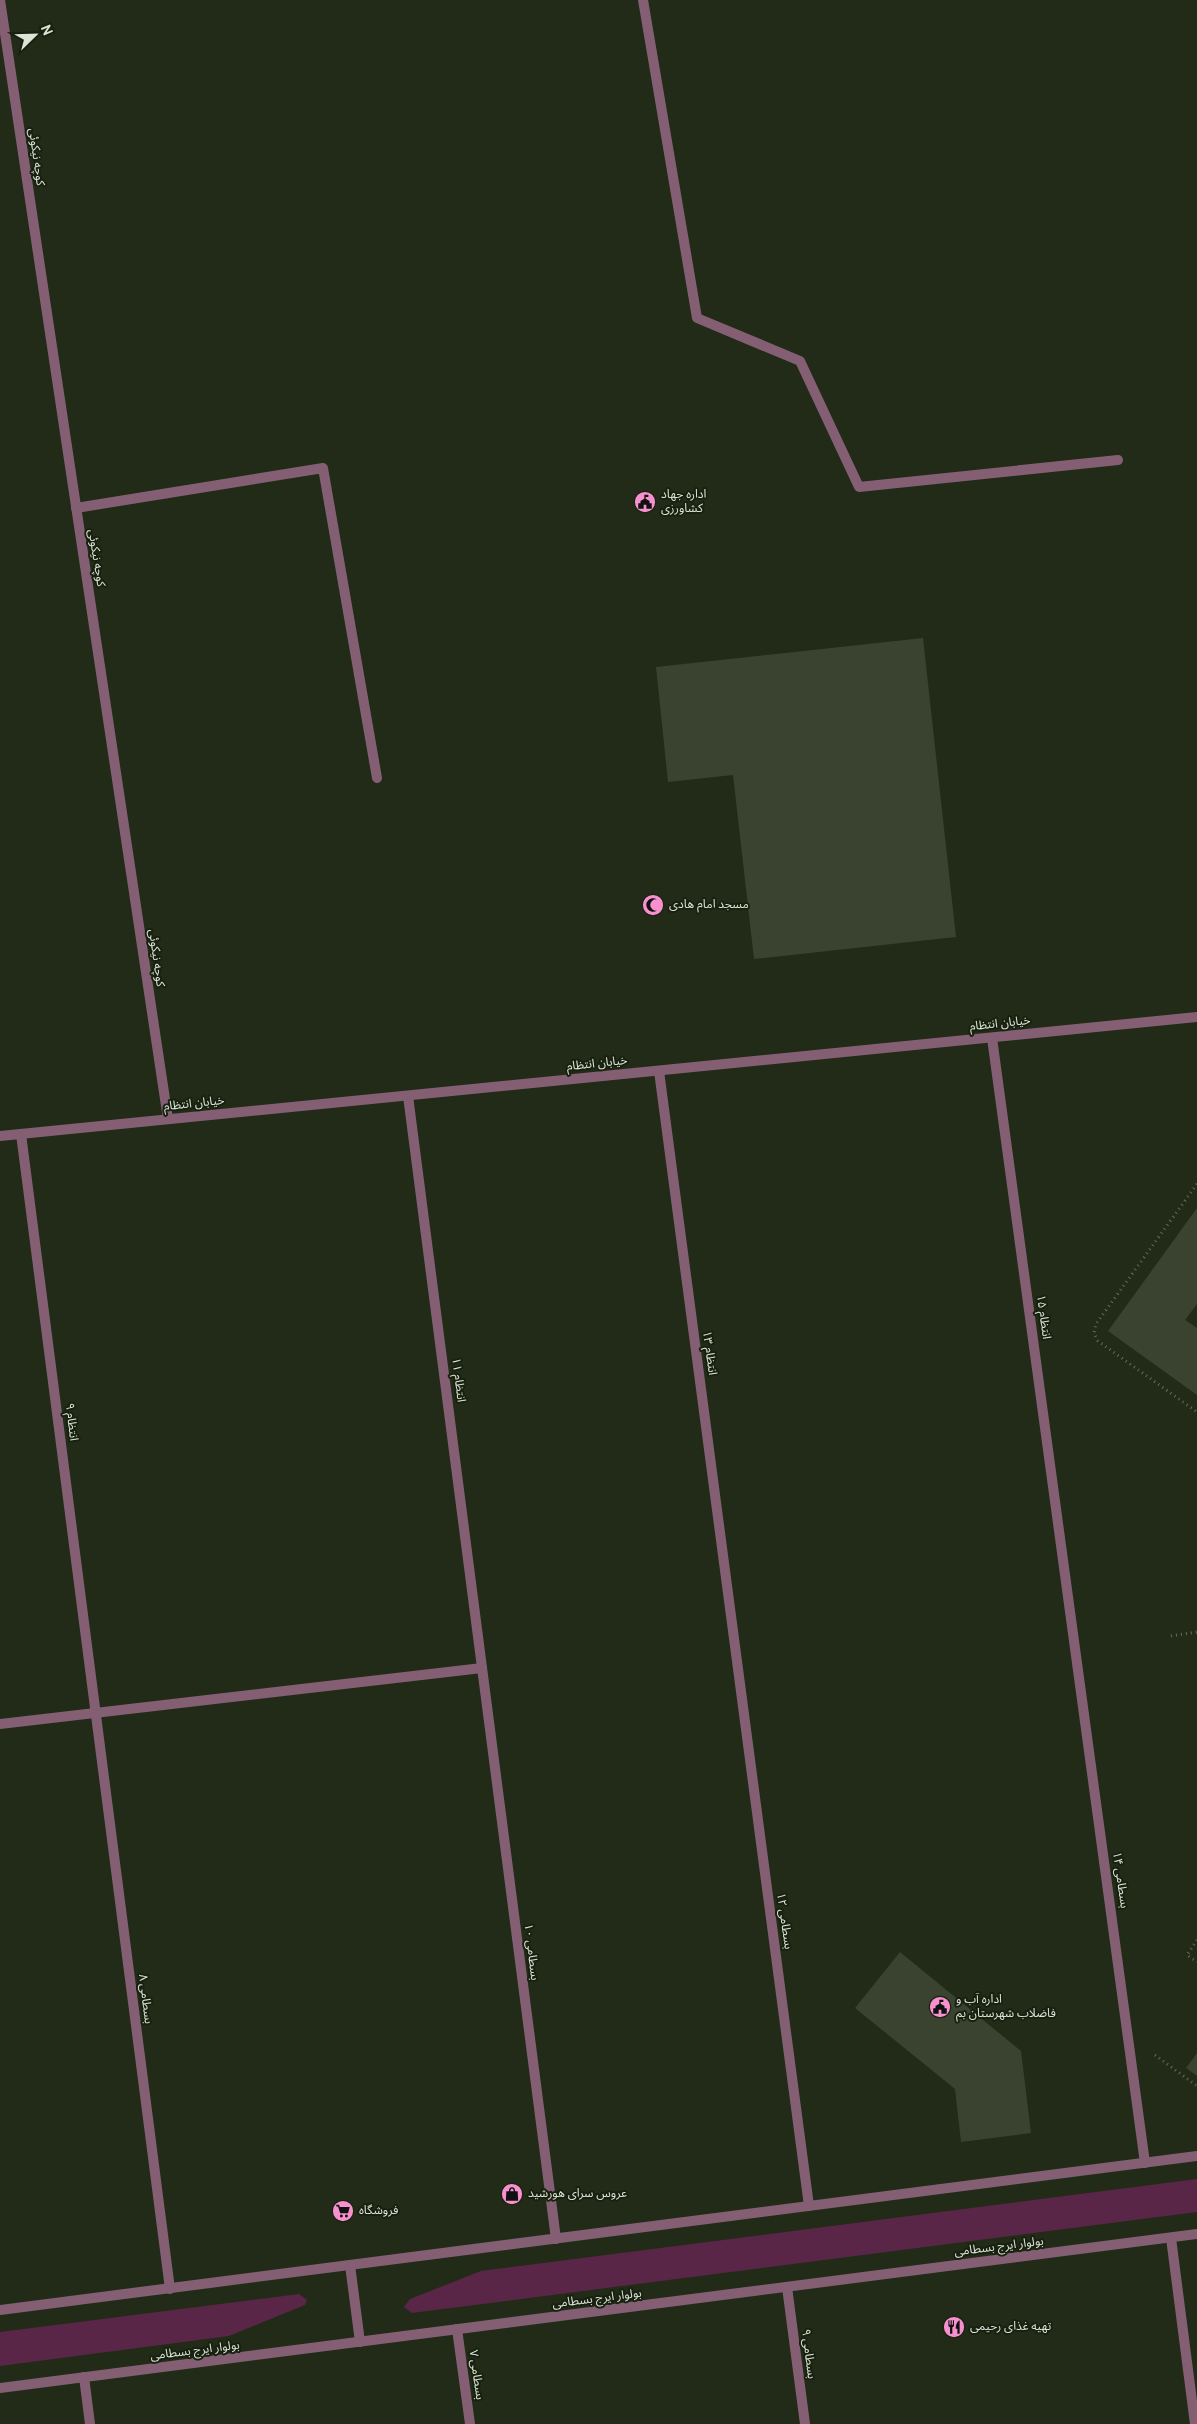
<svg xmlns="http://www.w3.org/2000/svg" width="1197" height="2424" font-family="Overpass,'Noto Sans Arabic',sans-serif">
	<rect width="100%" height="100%" fill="#212b18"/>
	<g fill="#5a2647">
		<polygon points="1197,2179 1197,2212 412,2313 404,2307 410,2299 481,2271"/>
		<polygon points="299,2294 307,2300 305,2305 229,2336 0,2366 0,2332"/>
	</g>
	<g fill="#39432f">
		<polygon points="923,638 956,937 754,959 733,775 668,782 656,667"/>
		<polygon points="1197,1208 1197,1304 1185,1320 1197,1328 1197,1395 1108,1331"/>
		<polygon points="900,1952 1021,2051 1031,2133 961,2142 955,2089 855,2008"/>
		<polygon points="1197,2053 1197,2076 1186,2068"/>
	</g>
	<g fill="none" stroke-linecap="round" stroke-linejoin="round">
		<g stroke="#656e5d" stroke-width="3" stroke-dasharray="1 4" stroke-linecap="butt">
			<polyline points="1197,1184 1096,1324 1094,1333 1098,1341 1197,1412"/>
			<polyline points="1171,1636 1197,1632"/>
			<polyline points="1197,1940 1187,1955 1197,1962"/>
			<polyline points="1155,2055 1197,2086"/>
		</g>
		<g stroke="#845f74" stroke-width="10">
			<polyline points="643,0 697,318 800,361 859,487 1118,460"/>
			<polyline points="76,508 323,468 377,778"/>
		</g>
		<g stroke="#845f74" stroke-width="10">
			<polyline points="0,0 168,1119"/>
			<polyline points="992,1038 1145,2163"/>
			<polyline points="659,1071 809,2206"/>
			<polyline points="408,1096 556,2239"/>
			<polyline points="21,1134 170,2289"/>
			<polyline points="0,1724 482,1668"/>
			<polyline points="1171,2238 1195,2424"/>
			<polyline points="787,2287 805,2424"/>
			<polyline points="457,2329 470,2424"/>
			<polyline points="84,2377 90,2424"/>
		</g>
		<g stroke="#845f74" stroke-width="10">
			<polyline points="0,1136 1197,1017"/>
			<polyline points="350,2265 360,2342"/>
			<polyline points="0,2310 1197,2156"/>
			<polyline points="0,2388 1197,2234"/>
		</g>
	</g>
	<defs>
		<g id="civic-disc" transform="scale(1.125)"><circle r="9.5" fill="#f790ce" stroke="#18210f"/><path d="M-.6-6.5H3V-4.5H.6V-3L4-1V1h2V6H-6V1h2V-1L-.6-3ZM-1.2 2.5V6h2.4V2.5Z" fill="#111"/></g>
		<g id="mosque-disc" transform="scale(1.125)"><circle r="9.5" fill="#f790ce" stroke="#18210f"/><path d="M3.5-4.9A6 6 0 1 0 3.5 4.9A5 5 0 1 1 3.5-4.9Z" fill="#111"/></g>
		<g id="shop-disc" transform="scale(1.125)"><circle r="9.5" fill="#f790ce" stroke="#18210f"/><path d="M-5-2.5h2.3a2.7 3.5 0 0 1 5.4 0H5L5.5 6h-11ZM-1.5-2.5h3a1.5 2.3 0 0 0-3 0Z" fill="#111"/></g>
		<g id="supermarket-disc" transform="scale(1.125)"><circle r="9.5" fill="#f790ce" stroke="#18210f"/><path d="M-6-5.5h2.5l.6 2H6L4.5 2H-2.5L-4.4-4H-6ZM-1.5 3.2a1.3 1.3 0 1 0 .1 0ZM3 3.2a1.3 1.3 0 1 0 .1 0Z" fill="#111"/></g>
		<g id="restaurant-disc" transform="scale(1.125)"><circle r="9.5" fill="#f790ce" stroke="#18210f"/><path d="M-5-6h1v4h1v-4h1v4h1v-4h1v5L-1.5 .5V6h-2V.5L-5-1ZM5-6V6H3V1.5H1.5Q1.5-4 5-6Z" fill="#111"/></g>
	</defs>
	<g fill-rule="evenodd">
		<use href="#civic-disc" x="645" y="502"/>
		<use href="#mosque-disc" x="653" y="905"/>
		<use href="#civic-disc" x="940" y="2007"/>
		<use href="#shop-disc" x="512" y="2194"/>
		<use href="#supermarket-disc" x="343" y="2211"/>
		<use href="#restaurant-disc" x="954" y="2327"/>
	</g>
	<g text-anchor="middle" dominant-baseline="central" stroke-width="4" stroke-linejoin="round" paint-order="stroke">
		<g font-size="12" fill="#dce3d7" stroke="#18210f">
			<text transform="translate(36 157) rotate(82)">کوچه نیکوئی</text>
			<text transform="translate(96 558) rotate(81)">کوچه نیکوئی</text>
			<text transform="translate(156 958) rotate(82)">کوچه نیکوئی</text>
			<text transform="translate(1000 1024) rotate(-6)">خیابان انتظام</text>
			<text transform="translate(597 1064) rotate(-6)">خیابان انتظام</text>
			<text transform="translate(194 1104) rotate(-6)">خیابان انتظام</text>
			<text transform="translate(1043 1317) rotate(82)">انتظام ۱۵</text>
			<text transform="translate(709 1353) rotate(82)">انتظام ۱۳</text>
			<text transform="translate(458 1380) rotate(83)">انتظام ۱۱</text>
			<text transform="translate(71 1422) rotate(83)">انتظام ۹</text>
			<text transform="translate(1120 1880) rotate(82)">بسطامی ۱۴</text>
			<text transform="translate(784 1921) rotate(82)">بسطامی ۱۲</text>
			<text transform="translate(531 1952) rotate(83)">بسطامی ۱۰</text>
			<text transform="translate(145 1999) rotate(83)">بسطامی ۸</text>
			<text transform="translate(999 2247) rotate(-7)">بولوار ایرج بسطامی</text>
			<text transform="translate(597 2299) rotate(-7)">بولوار ایرج بسطامی</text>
			<text transform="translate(195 2351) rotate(-7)">بولوار ایرج بسطامی</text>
			<text transform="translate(808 2354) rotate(83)">بسطامی ۹</text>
			<text transform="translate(476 2375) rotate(82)">بسطامی ۷</text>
		</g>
		<g font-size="12" fill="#dce3d7" stroke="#18210f" text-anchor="start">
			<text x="661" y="495">اداره جهاد<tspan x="661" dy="14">کشاورزی</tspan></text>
			<text x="669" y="905">مسجد امام هادی</text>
			<text x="956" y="2000">اداره آب و<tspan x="956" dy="14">فاضلاب شهرستان بم</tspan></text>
			<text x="528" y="2194">عروس سرای هورشید</text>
			<text x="359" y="2211">فروشگاه</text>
			<text x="970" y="2327">تهیه غذای رحیمی</text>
		</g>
	</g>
	<g transform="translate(35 35) rotate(67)" stroke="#18210f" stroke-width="4" paint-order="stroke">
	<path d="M0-4L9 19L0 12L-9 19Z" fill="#dce3d7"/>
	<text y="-8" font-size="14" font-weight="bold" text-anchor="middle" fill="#dce3d7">N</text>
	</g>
</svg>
